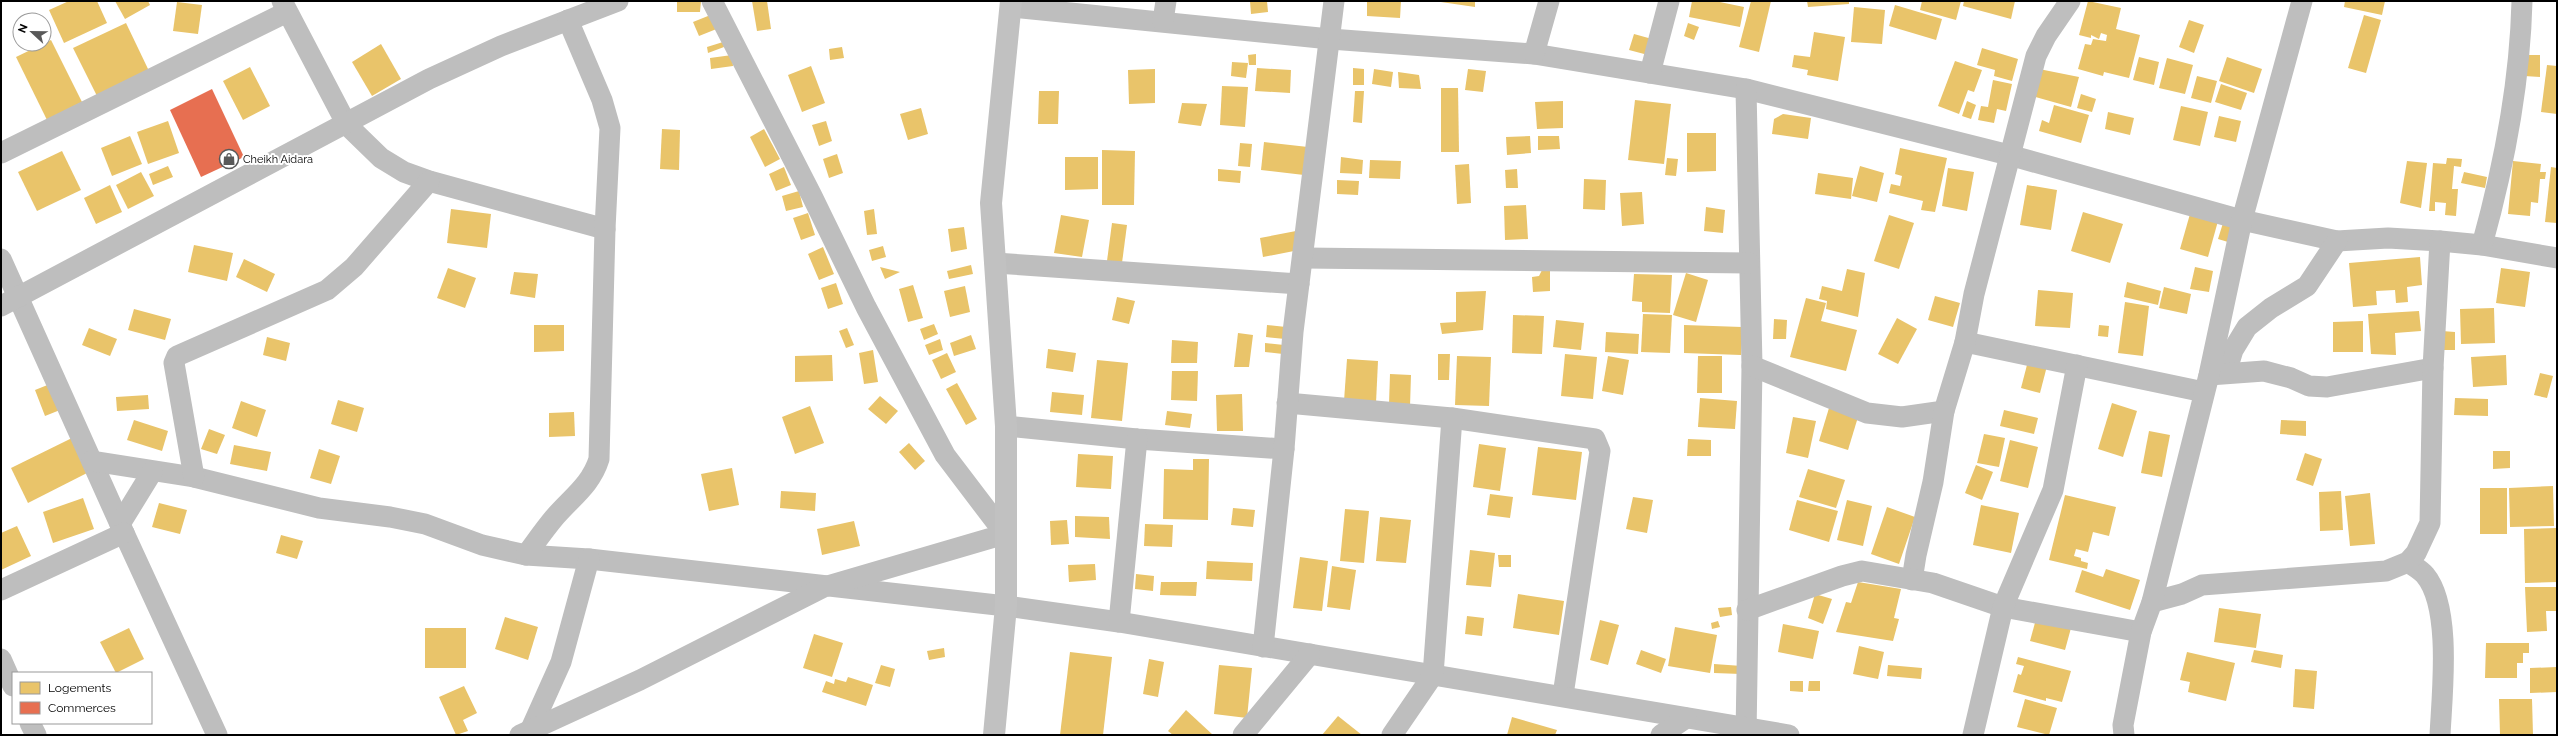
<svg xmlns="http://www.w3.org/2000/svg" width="2558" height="736" font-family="Raleway,sans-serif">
	<rect width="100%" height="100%" fill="#fff"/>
	<g fill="#e9c46a">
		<polygon points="69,1 97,1 107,23 64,43 49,10"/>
		<polygon points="115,1 148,1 150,5 125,19"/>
		<polygon points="677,1 701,1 700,12 677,12"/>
		<polygon points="752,1 767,1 771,29 757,31"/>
		<polygon points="1250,1 1267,1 1268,12 1251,14"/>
		<polygon points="1367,1 1401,1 1400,18 1367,16"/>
		<polygon points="1434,1 1475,1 1475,7"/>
		<polygon points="1692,1 1715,1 1744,7 1740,27 1689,17"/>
		<polygon points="1751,1 1771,1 1759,52 1739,47"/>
		<polygon points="1807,1 1849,1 1849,4 1808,7"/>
		<polygon points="1922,1 1961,1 1956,20 1920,10"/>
		<polygon points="1964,1 2015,1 2011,19 1963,6"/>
		<polygon points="2088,1 2121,8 2116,29 2140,35 2129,78 2104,72 2103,76 2078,69 2085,44 2091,45 2093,39 2112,42 2106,41 2107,35 2101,33 2099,39 2091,35 2091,38 2079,35"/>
		<polygon points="2345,1 2385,1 2382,15 2344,7"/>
		<polygon points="177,2 202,5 198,34 173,31"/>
		<polygon points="1895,5 1942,19 1936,40 1889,26"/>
		<polygon points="1854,7 1885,10 1882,44 1851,42"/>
		<polygon points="713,14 719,28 699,36 693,22"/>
		<polygon points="2364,15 2381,20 2366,73 2348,68"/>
		<polygon points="2189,20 2204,25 2194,53 2179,47"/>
		<polygon points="126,23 149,71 97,96 73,48"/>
		<polygon points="1688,23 1699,27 1694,40 1684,36"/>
		<polygon points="1814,32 1845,37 1838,81 1807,75 1808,70 1792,67 1794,55 1810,57"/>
		<polygon points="1634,34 1652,39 1648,55 1629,50"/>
		<polygon points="51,40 82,102 47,120 16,57"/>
		<polygon points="723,42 724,47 708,53 707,47"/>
		<polygon points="381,44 401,79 372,96 352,62"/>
		<polygon points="842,47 844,58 830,60 829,49"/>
		<polygon points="1982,48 2018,59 2012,81 1994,76 1995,70 1977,65"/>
		<polygon points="1256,54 1256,65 1249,65 1248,55"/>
		<polygon points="732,55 733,66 711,69 710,58"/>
		<polygon points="2525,55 2540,55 2540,77 2524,76"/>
		<polygon points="2139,57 2159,62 2154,85 2133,80"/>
		<polygon points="2227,57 2262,69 2254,93 2219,81"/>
		<polygon points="2167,58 2193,65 2185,94 2159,88"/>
		<polygon points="1955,61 1982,70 1974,92 1968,90 1959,114 1938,106"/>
		<polygon points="1232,62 1248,63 1246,78 1231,76"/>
		<polygon points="2547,65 2557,66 2557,114 2541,112"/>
		<polygon points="811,66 825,103 802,112 788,75"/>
		<polygon points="250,67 270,106 243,120 223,81"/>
		<polygon points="1257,68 1291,70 1290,93 1255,91"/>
		<polygon points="1353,68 1364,69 1364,85 1353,85"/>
		<polygon points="1155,69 1155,103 1129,104 1128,70"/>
		<polygon points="1374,69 1393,72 1391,87 1372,84"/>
		<polygon points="1468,69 1486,71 1483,92 1465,90"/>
		<polygon points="2039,69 2079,77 2071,107 2032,96"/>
		<polygon points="1398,72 1419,75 1421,89 1399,88"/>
		<polygon points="2197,76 2217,81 2211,103 2191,98"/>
		<polygon points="1993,80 2012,84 2006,111 1997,109 1994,123 1978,120 1981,106 1988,107"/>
		<polygon points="2221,84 2247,93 2241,110 2215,102"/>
		<polygon points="1222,86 1248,87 1245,127 1220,125"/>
		<polygon points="1441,88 1458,88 1459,152 1441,152"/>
		<polygon points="1039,91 1059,91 1058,124 1038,124"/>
		<polygon points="1355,91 1364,91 1362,123 1353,122"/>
		<polygon points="2081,94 2096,99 2092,112 2077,108"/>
		<polygon points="1635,100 1671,104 1664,164 1628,160"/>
		<polygon points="1563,101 1563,128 1537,129 1535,102"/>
		<polygon points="1967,101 1976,105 1971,119 1962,116"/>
		<polygon points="1182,103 1207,104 1201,126 1178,123"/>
		<polygon points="2054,105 2089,115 2081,143 2039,131 2042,120 2049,123"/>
		<polygon points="2181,106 2208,112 2200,146 2173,140"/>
		<polygon points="921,108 928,134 908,140 900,114"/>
		<polygon points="2108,112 2134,118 2130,135 2105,129"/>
		<polygon points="1783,114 1811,118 1808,139 1772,134 1774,119"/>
		<polygon points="2219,116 2241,121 2236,142 2214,137"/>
		<polygon points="168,121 179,153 148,164 137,132"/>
		<polygon points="826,121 832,141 819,146 812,125"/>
		<polygon points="662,129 680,130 679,170 660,169"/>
		<polygon points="764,129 780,159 765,167 750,137"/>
		<polygon points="1687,133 1716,133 1716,171 1687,172"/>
		<polygon points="130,136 142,164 112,176 101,148"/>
		<polygon points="1530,136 1531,153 1507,155 1506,137"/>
		<polygon points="1538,136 1559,136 1560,149 1538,150"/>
		<polygon points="1264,142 1308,147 1304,175 1261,170"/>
		<polygon points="1240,143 1252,144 1250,167 1238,166"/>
		<polygon points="1900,148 1947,158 1935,212 1921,210 1923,201 1889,193 1891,184 1900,186 1902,176 1895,174"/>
		<polygon points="1102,150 1135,151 1134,205 1102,205"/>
		<polygon points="62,151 81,190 37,211 18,172"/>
		<polygon points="837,154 843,173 829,178 823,159"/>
		<polygon points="1065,157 1098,157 1098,189 1065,190"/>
		<polygon points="1341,157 1363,160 1362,174 1340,173"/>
		<polygon points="1667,158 1678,159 1676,176 1665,175"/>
		<polygon points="2447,158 2462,159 2461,167 2454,166 2452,189 2458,189 2456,216 2445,215 2446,203 2435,202 2435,211 2429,211 2433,163 2446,164"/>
		<polygon points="1370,160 1401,161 1400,179 1369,178"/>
		<polygon points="2407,161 2427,163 2421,208 2400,203"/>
		<polygon points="2513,161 2541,164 2540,172 2546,172 2545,179 2540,179 2538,203 2531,202 2530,216 2508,214"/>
		<polygon points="1469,164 1471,203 1457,204 1455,165"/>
		<polygon points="168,166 173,177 153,185 149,174"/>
		<polygon points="1860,166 1884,173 1877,202 1852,196"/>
		<polygon points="784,167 791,185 776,191 769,174"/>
		<polygon points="2551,167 2557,168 2557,223 2545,222"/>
		<polygon points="1948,168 1974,172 1967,211 1942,206"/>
		<polygon points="1218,169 1241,171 1240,183 1218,181"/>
		<polygon points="1517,169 1518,188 1506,188 1505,170"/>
		<polygon points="141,172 154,196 128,209 116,185"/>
		<polygon points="2464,172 2487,177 2485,188 2461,183"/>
		<polygon points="1818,173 1853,178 1851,199 1815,194"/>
		<polygon points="1584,179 1606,180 1605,210 1583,209"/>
		<polygon points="1337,180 1359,181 1358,195 1337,194"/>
		<polygon points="110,185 122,212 96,224 84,198"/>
		<polygon points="2027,185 2057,190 2051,230 2020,225"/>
		<polygon points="799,191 803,207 786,211 782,196"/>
		<polygon points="1642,192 1644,224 1622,226 1620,193"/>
		<polygon points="1526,205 1528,239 1505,240 1504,206"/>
		<polygon points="1706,207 1725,210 1723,233 1704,231"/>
		<polygon points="451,209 491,214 487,248 447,243"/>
		<polygon points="874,209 877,234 867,235 864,211"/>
		<polygon points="2083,212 2123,224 2110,263 2071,251"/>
		<polygon points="808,213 815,235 801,240 793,218"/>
		<polygon points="2190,214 2218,221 2208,257 2180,249"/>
		<polygon points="1061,215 1089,220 1082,257 1054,253"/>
		<polygon points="1889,215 1914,223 1899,269 1874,261"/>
		<polygon points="1112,223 1127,225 1122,263 1107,261"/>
		<polygon points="2223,223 2233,225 2228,242 2218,239"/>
		<polygon points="964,227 967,249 951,252 948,229"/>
		<polygon points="1296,231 1299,250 1263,257 1260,238"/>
		<polygon points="194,245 233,253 227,281 188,272"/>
		<polygon points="883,246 886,257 872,261 869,250"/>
		<polygon points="823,247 834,274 819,280 808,254"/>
		<polygon points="2420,257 2422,285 2407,287 2408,302 2396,303 2395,290 2376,291 2377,305 2353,307 2349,263"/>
		<polygon points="244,259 275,274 267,292 236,277"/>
		<polygon points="971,265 973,274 949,279 947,271"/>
		<polygon points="880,267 900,272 885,279"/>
		<polygon points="2195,267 2213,271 2209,292 2190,289"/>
		<polygon points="448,268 476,278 465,308 437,298"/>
		<polygon points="2501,268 2530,272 2525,307 2496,303"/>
		<polygon points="1847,269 1865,273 1858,317 1826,309 1827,301 1819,299 1822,286 1842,291"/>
		<polygon points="1542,270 1550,271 1550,291 1533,292 1532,277 1539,276"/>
		<polygon points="514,272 538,274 535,298 510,294"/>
		<polygon points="1686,273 1708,280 1696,322 1673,315"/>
		<polygon points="1634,274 1672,275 1670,313 1642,312 1642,302 1632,301"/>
		<polygon points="2127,282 2161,291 2158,305 2124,297"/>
		<polygon points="836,283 843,304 828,309 821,288"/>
		<polygon points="913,285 923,318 908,322 899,289"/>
		<polygon points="965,286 970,312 950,317 944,291"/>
		<polygon points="2164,287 2191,294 2187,314 2159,308"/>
		<polygon points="2038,290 2073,293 2070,328 2035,326"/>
		<polygon points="1486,291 1483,330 1442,334 1440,323 1456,322 1456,292"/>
		<polygon points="1935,296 1960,303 1953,327 1928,320"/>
		<polygon points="1117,297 1135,301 1129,324 1112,320"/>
		<polygon points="1806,298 1826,303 1821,321 1857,330 1846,371 1790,357"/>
		<polygon points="2125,302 2149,306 2143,356 2118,353"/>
		<polygon points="2494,308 2495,343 2461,344 2460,309"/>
		<polygon points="134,309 171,319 165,340 128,330"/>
		<polygon points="2419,311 2421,331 2395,333 2396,355 2371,354 2368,314"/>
		<polygon points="1643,314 1672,315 1670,353 1641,352"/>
		<polygon points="1513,315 1544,316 1542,354 1512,353"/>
		<polygon points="1897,318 1917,329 1898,364 1878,354"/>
		<polygon points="1774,319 1787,320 1786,339 1773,339"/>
		<polygon points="1556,320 1584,323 1581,350 1553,347"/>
		<polygon points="2363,321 2363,352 2333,352 2333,322"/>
		<polygon points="934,324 938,334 924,340 920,329"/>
		<polygon points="534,325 564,325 564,351 534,352"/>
		<polygon points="1267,325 1286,327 1285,339 1266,337"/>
		<polygon points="1684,325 1742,327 1741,355 1684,353"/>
		<polygon points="2099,325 2109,326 2108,337 2098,336"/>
		<polygon points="89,328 117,339 110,356 82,345"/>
		<polygon points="847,328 854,345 846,348 839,331"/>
		<polygon points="2442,331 2455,332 2455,350 2441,350"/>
		<polygon points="1606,332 1639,334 1638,354 1605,352"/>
		<polygon points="1238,333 1253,335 1249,367 1234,367"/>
		<polygon points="971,335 976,349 954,356 950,343"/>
		<polygon points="267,337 290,343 286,361 263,355"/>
		<polygon points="940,339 943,350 929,355 925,345"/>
		<polygon points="1172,340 1198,342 1197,363 1171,363"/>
		<polygon points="1265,343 1284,345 1283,354 1265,352"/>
		<polygon points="1048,349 1076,353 1073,372 1046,368"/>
		<polygon points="873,350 878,382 864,384 859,353"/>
		<polygon points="947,353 956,372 941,379 932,360"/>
		<polygon points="1438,354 1450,354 1449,380 1438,380"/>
		<polygon points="1565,354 1597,357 1593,399 1561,396"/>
		<polygon points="832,355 833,381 795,382 795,356"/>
		<polygon points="2506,355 2507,385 2473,387 2471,357"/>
		<polygon points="1457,356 1491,357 1489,406 1455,405"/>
		<polygon points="1608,356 1629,360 1623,395 1602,391"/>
		<polygon points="1698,356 1722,356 1722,393 1697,393"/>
		<polygon points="1347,359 1378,361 1376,403 1344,401"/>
		<polygon points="1097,360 1128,363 1122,421 1091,418"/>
		<polygon points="2028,361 2047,366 2040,393 2021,388"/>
		<polygon points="1172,371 1198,371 1197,401 1171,400"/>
		<polygon points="2540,373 2553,376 2547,398 2534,395"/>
		<polygon points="1390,374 1411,375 1410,406 1389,404"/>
		<polygon points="957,383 977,419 966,425 946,389"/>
		<polygon points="50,384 60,410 45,416 35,390"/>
		<polygon points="1052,392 1084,395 1082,415 1050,412"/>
		<polygon points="1242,394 1243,431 1217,431 1216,395"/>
		<polygon points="148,395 149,409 117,411 116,397"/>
		<polygon points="880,396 898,411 886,424 868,409"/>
		<polygon points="1700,398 1737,401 1735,429 1698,427"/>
		<polygon points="2455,398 2488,399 2488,416 2454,415"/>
		<polygon points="338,400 364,408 357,432 331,424"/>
		<polygon points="241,401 266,410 257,437 232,428"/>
		<polygon points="2112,403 2137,411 2123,457 2098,449"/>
		<polygon points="810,406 824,443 795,454 782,417"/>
		<polygon points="1829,408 1858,417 1848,450 1819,441"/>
		<polygon points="2004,410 2038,418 2034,434 2000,426"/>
		<polygon points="1167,411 1192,414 1190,428 1165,425"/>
		<polygon points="574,412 575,436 549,437 549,413"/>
		<polygon points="1793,417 1816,421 1808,458 1786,453"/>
		<polygon points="134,420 168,431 162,451 127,440"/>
		<polygon points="2281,420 2306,421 2306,436 2280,434"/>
		<polygon points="209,429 225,435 217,454 201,449"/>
		<polygon points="2149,431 2170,435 2162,477 2141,473"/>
		<polygon points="1984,434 2005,438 1999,467 1977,463"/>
		<polygon points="72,438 89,472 28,503 11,468"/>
		<polygon points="1688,439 1711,440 1711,456 1687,456"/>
		<polygon points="2010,440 2038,447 2028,488 2000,481"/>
		<polygon points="909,443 925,461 915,470 899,452"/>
		<polygon points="1479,444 1506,448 1500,491 1473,487"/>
		<polygon points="234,445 271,452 267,471 230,464"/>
		<polygon points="1538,447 1582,452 1576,500 1532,495"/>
		<polygon points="319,449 340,456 331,484 310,478"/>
		<polygon points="2493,451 2510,451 2510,468 2493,469"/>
		<polygon points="2305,453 2322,459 2313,486 2296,480"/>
		<polygon points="1078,454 1113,456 1111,489 1076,487"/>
		<polygon points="1193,459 1209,459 1208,520 1163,519 1164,469 1193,470"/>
		<polygon points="1976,465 1993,472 1982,500 1965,493"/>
		<polygon points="732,468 739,505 709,511 701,474"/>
		<polygon points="1808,469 1845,480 1836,508 1799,497"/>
		<polygon points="2553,486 2554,526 2510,527 2509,488"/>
		<rect x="2480" y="488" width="27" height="46"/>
		<polygon points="781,491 816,493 815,511 780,508"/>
		<polygon points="2341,491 2343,530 2320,531 2319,492"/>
		<polygon points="2370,493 2375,544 2350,546 2345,496"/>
		<polygon points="1490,494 1513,497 1510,518 1487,515"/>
		<polygon points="2065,495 2116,507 2109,536 2093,532 2088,552 2076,549 2074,556 2081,558 2081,561 2088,563 2087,569 2049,560"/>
		<polygon points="1633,497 1653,500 1647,533 1626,529"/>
		<polygon points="83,498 94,529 53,543 43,512"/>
		<polygon points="1797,500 1838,511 1829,542 1789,530"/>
		<polygon points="1847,500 1872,506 1863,546 1837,540"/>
		<polygon points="159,503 187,510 180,534 152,527"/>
		<polygon points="1981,505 2019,513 2011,553 1973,545"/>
		<polygon points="1887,507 1915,517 1899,564 1871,554"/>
		<polygon points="1233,508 1255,510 1253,527 1231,525"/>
		<polygon points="1345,509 1369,511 1364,563 1340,561"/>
		<polygon points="1075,516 1109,517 1110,539 1075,537"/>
		<polygon points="1380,517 1411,520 1406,563 1376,561"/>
		<polygon points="1067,520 1069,544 1051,545 1050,521"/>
		<polygon points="854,521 860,546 822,555 817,529"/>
		<polygon points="1145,524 1173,525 1172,547 1144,546"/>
		<polygon points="17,526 31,556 1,570 1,533"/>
		<polygon points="2557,528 2557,582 2525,583 2524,529"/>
		<polygon points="281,535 303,541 297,559 276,553"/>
		<polygon points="1470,550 1495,553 1491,587 1466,585"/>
		<polygon points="1498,555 1511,555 1511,567 1499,567"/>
		<polygon points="1300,557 1328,561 1322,611 1293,608"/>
		<polygon points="1207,561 1253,563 1252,581 1206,579"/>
		<polygon points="1095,564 1096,580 1069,582 1068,565"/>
		<polygon points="1332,566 1356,570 1350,610 1327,607"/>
		<polygon points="2106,569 2140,580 2130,610 2075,592 2082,570 2103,577"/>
		<polygon points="1136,574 1154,576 1153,591 1135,589"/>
		<polygon points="1161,582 1197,582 1196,596 1160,595"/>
		<polygon points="1858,582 1901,589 1894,618 1899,619 1893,641 1836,632 1846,602 1851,603"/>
		<polygon points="2525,587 2557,587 2557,611 2546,611 2547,631 2527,632"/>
		<polygon points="1518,594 1564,601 1559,635 1513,628"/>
		<polygon points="1815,594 1832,599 1823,624 1808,618"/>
		<polygon points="1731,607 1732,615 1720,617 1718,608"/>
		<polygon points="2219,608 2261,614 2256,648 2214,642"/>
		<polygon points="1467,616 1484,618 1482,636 1465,634"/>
		<polygon points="505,617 538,627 528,660 495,649"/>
		<polygon points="2036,619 2071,628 2065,650 2030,641"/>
		<polygon points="1600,620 1619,625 1608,665 1590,660"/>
		<polygon points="1718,621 1720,627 1712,629 1711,623"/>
		<polygon points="1783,624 1819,631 1813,659 1778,652"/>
		<polygon points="1675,627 1717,635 1710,673 1668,666"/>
		<polygon points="129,628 144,659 116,673 100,642"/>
		<rect x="425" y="628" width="41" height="40"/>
		<polygon points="814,634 843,643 832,677 803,668"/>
		<polygon points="2486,643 2529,643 2529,653 2523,653 2523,663 2517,663 2517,678 2485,678"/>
		<polygon points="1859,646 1884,652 1878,679 1853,674"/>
		<polygon points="944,648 945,657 929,660 927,651"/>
		<polygon points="1641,650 1666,659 1661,673 1636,664"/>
		<polygon points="2254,650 2283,655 2281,668 2251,662"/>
		<polygon points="1070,652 1112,657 1103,735 1060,735"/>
		<polygon points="2187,652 2235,663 2226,701 2188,692 2190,682 2180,680"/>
		<polygon points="2018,657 2071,671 2062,702 2046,698 2046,701 2013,692 2018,674 2021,675 2024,666 2016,664"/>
		<polygon points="1149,659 1164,662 1158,697 1143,694"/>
		<polygon points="1714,664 1742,666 1741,674 1714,673"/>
		<polygon points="881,665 895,669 890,687 875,683"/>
		<polygon points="1219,665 1252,668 1247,718 1214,714"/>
		<polygon points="1888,665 1922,668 1921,679 1887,676"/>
		<polygon points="2557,667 2557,692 2530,693 2530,668"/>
		<polygon points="2295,669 2317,671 2314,709 2293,707"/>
		<polygon points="848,677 873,685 866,706 822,692 826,681 834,684 835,679 846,682"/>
		<polygon points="1790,681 1803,681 1803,692 1790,691"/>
		<polygon points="1809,681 1820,681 1820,691 1808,691"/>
		<polygon points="464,686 477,713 463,720 468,731 456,735 439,697"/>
		<polygon points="2025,699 2057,708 2049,735 2017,727"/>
		<polygon points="2499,699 2532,699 2533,735 2500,735"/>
		<polygon points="1186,710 1213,735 1173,735 1168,731"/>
		<polygon points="1338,716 1362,735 1322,735"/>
		<polygon points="1512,717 1557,730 1555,735 1507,735"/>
	</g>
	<polygon fill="#e76f51" points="212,89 244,157 201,177 170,110"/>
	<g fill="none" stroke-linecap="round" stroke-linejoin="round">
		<g stroke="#bebebe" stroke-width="21">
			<polyline points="282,1 347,125 381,158 404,172 429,181 605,229"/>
			<polyline points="1011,7 1330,39 1534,54 1746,89 2009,155 2242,220 2337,241 2388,238 2440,241 2482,245 2557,258"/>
			<polyline points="1163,21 1166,1"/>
			<polyline points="1534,54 1549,1"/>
			<polyline points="1650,73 1669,1"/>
			<polyline points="1746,89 1752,366 1746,735"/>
			<polyline points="1,153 287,12"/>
			<path d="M2482,245C2504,166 2520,83 2522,1"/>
			<polyline points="1304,258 1749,263"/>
			<polyline points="1,259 124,533 217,735"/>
			<polyline points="995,263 1299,284"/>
			<polyline points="1,306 429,79 501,46 618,1"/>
			<polyline points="1965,342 2204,392"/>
			<polyline points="1752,366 1867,413 1902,417 1944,411 1965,342 1974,294 2036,56 2046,36 2070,1"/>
			<polyline points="2226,373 2233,350 2247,327 2271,308 2307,286 2337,241"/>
			<polyline points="2209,375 2264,371 2291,378 2309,386 2327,387 2433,368"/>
			<polyline points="1287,403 1452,418 1595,439 1600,451 1563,695"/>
			<polyline points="1006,426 1137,439 1284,449"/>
			<polyline points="92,461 194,477 319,508 390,517 425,524 482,545 526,555 589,559 1006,606 1119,622 1789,735"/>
			<polyline points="194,477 174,363 177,356 327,290 354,267 429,181"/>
			<polyline points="120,524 152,472"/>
			<path d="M526,555C535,543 544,530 554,518C571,498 591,485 599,459L605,229L610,128L602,100L568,20"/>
			<path d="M2408,562C2413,566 2421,570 2425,575C2452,607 2442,694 2440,735"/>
			<polyline points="1912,580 1916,555 1933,482 1944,411"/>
			<polyline points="1,590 124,533"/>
			<polyline points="2152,602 2182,594 2202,585 2386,571 2408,562 2416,553 2430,523 2433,368 2440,241"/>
			<polyline points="1747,610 1842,576 1862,571 1933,583 2003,607 2141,632"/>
			<polyline points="1119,622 1137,439"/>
			<polyline points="1263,647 1284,449 1293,332 1334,1"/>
			<polyline points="1,659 13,686"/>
			<polyline points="30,723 36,735"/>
			<polyline points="530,731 561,662 589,559"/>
			<polyline points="520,735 640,680 824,587 1005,534 945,455 866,307 812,196 712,1"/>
			<polyline points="1243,735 1310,654"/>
			<polyline points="1392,735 1433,675 1452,418"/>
			<polyline points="1661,735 1686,718"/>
			<polyline points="1973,735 2003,607 2053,490 2077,365"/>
			<polyline points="2124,735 2123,725 2141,632 2152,602 2209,375 2242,220 2302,1"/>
		</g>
		<polyline stroke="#c1c1c1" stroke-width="22" points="994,735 1006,606 1006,426 991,203 1011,1"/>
	</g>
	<defs>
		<g id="shop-ring" transform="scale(1)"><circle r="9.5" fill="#fff" stroke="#595959" stroke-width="1.5"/><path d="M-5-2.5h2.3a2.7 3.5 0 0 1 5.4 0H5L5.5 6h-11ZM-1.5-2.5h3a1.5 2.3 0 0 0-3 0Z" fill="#595959"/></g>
	</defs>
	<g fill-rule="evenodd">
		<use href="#shop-ring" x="229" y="159"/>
	</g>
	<g text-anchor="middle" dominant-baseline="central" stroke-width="4" stroke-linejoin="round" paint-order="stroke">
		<g font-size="11" fill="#000" stroke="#fff" text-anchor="start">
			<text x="243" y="159">Cheikh Aidara</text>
		</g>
	</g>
	<rect width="2558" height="736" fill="none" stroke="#000000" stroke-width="4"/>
	<rect x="12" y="672" width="140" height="52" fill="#ffffff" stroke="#999999"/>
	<rect x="20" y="682" width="20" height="12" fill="#e9c46a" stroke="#999999"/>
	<text x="48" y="692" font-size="12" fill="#000000">Logements</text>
	<rect x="20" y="702" width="20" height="12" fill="#e76f51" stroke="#999999"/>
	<text x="48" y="712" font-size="12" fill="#000000">Commerces</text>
	<g transform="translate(32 32) rotate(292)"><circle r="19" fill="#ffffff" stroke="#999999"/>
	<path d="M0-3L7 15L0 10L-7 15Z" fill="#595959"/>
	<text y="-6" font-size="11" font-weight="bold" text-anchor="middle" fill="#000000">N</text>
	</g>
</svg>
